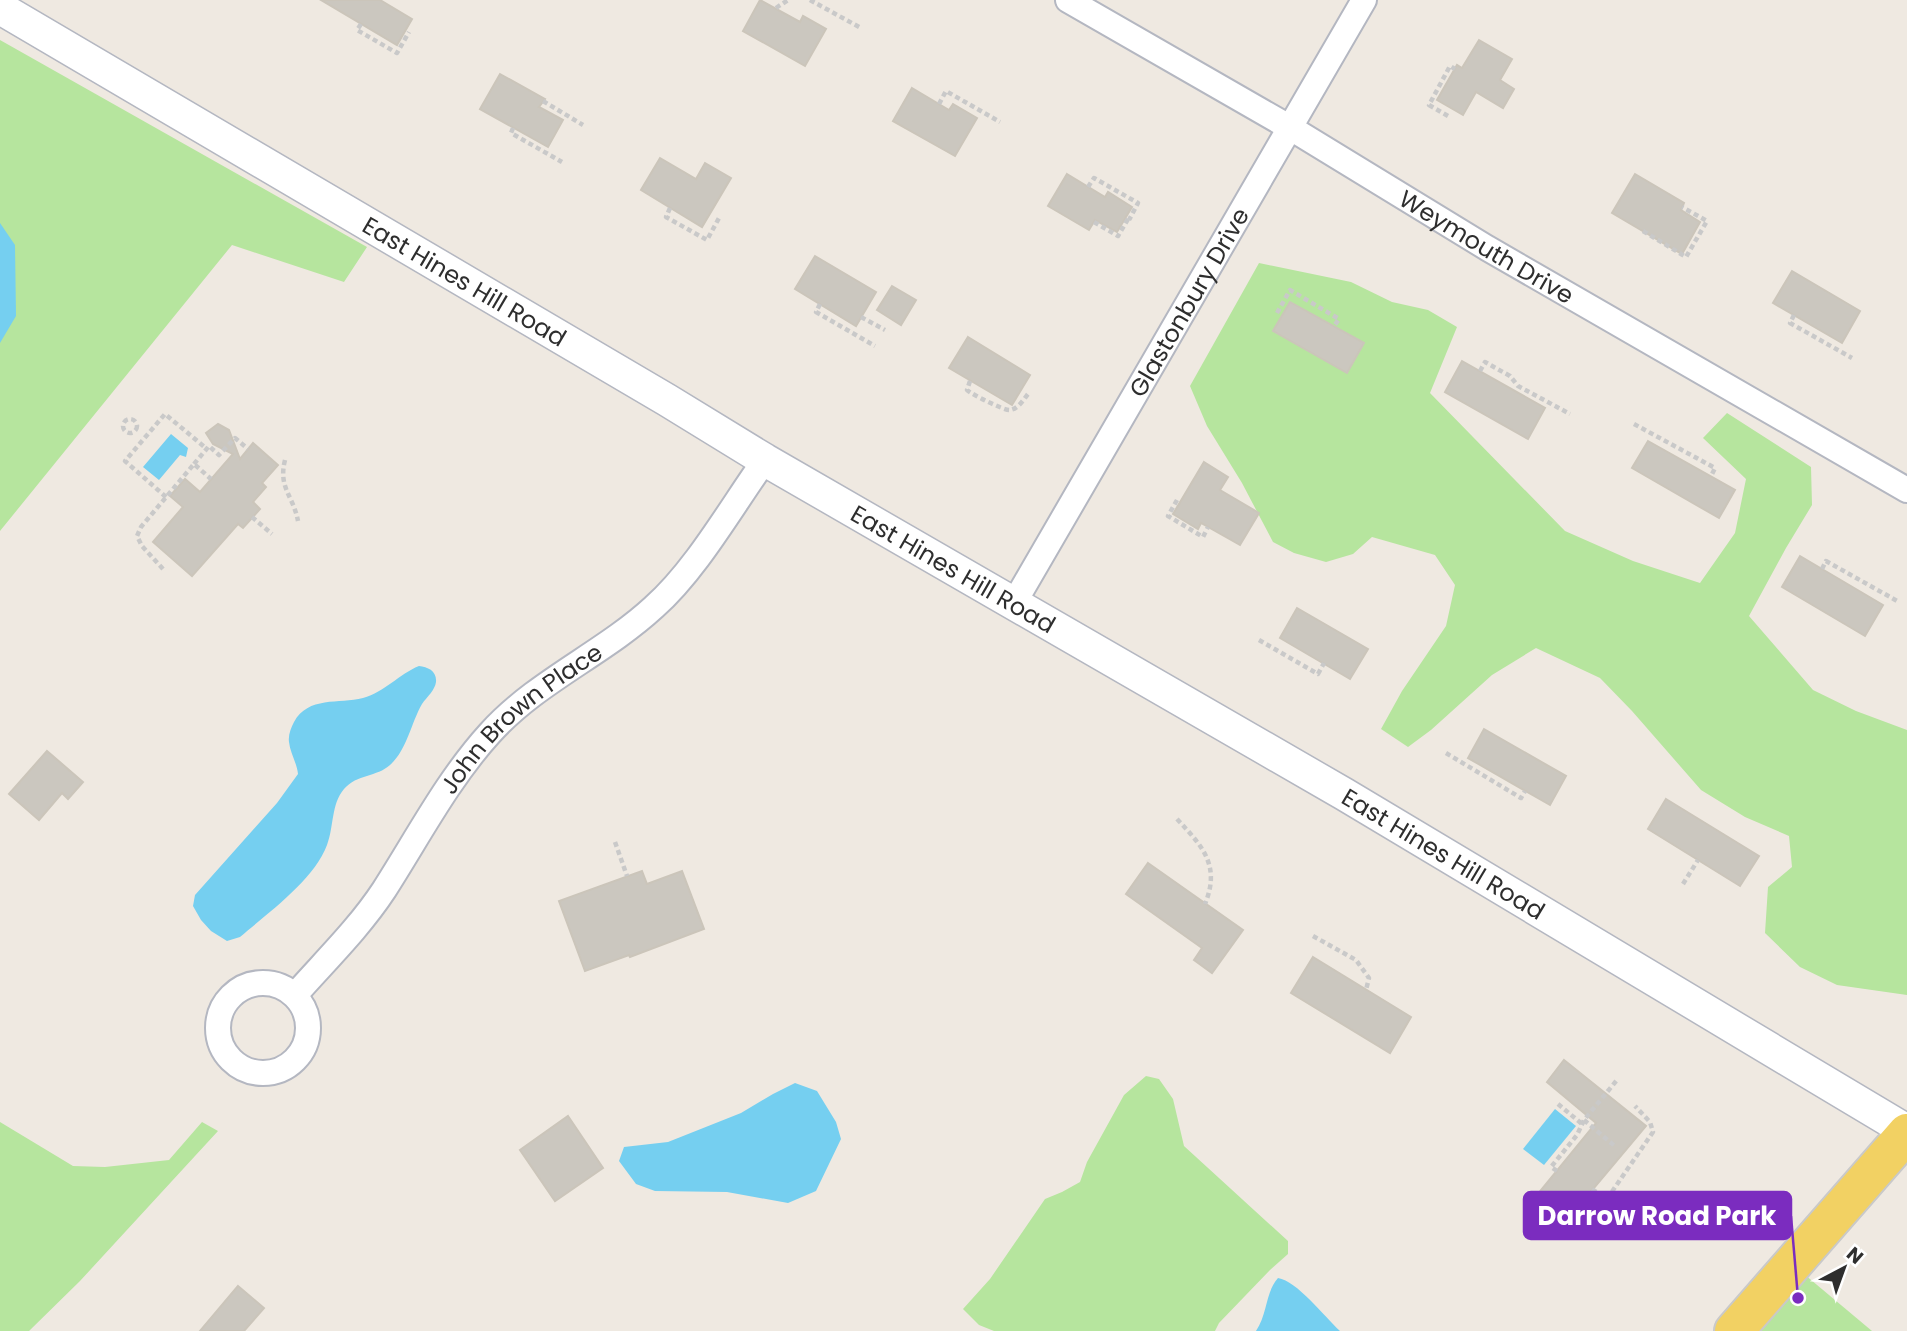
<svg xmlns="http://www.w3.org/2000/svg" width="1907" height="1331" font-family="Poppins,sans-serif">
	<rect width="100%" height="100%" fill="#efe9e1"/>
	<g fill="#b6e59e">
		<polygon points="0,40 367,247 344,282 232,245 0,531"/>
		<polygon points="1259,263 1351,282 1392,302 1428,310 1457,327 1430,393 1565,531 1633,561 1700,583 1735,533 1746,479 1703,438 1727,413 1811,467 1812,505 1786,548 1749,616 1813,690 1856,711 1907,730 1907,995 1837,985 1800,967 1765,933 1768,887 1792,867 1789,836 1745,817 1701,790 1632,711 1600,678 1536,648 1492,675 1431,730 1408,747 1381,729 1402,691 1446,626 1455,585 1435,555 1372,537 1353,554 1326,562 1294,553 1273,542 1242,483 1207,426 1190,386"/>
		<polygon points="1146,1076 1159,1079 1173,1099 1184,1146 1288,1241 1288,1254 1270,1270 1219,1323 1215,1331 994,1331 979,1325 963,1309 990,1279 1045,1199 1062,1192 1080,1182 1087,1162 1124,1095"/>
		<polygon points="0,1122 73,1166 105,1167 169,1160 202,1122 218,1131 80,1281 29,1331 0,1331"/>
		<polygon points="1792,1264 1872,1331 1734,1331"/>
	</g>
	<g fill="#75cff0">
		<polygon points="0,223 15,245 16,316 0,343"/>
		<polygon points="171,434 188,448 186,457 180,455 159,480 143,467"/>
		<path d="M419,666C428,667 437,671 436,682C435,690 427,697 422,704C411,723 407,750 390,765C377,777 357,774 344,789C331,804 334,827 327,845C314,880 268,913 240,937L227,941L211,931L201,920L193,906L195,895L277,803L298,774C297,763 290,753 289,742C288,735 291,728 294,722C308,696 339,704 363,698C385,692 399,674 419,666Z"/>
		<polygon points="795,1083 817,1091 836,1122 841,1139 816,1191 788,1203 727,1192 655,1191 636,1184 619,1161 624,1147 668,1142 741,1113 773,1094"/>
		<polygon points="1555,1109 1576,1126 1544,1165 1523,1149"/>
		<path d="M1278,1278C1297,1281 1324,1316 1340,1331H1256C1268,1313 1265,1293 1278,1278Z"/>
	</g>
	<g fill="#cbc7bf" stroke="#cbc5ba" stroke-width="2">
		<polygon points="321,0 380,0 412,19 397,45"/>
		<polygon points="760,0 800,22 803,16 826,29 805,66 743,31"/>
		<polygon points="1479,40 1512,59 1500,80 1514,89 1503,108 1476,92 1463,115 1437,100 1457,65 1462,68"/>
		<polygon points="500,74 545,99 539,107 563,120 548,147 480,109"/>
		<polygon points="912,88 949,110 953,104 977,118 955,156 893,121"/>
		<polygon points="660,158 696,179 705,163 731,178 702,227 641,190"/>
		<polygon points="1067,174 1105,197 1108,192 1132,207 1117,232 1095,220 1089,230 1048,206"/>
		<polygon points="1635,174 1684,203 1681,210 1700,222 1682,254 1612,213"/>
		<polygon points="815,256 876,292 856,326 795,289"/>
		<polygon points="1792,271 1860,311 1842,343 1773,303"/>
		<polygon points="892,286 916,300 901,325 877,310"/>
		<polygon points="1290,302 1364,343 1347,373 1273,331"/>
		<polygon points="968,337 1030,375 1012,405 949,368"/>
		<polygon points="1462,361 1545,408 1528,439 1445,392"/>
		<polygon points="218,424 229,430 240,459 253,443 278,465 262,483 266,487 253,502 260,509 243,528 238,524 192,576 153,542 183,507 170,496 185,479 200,492 233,454 213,444 206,433"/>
		<polygon points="1648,441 1735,490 1719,518 1632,468"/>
		<polygon points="1204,462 1228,477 1220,490 1259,513 1240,545 1201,523 1198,529 1173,514"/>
		<polygon points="1800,556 1883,605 1865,636 1782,587"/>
		<polygon points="1297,608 1368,649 1350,679 1280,638"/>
		<polygon points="1484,729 1566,776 1550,805 1468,758"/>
		<polygon points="47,751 83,782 68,799 62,793 39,820 9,794"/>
		<polygon points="1666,799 1759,856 1740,886 1648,829"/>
		<polygon points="1148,863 1243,930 1212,973 1194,960 1202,948 1126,894"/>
		<polygon points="642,871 647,884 682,871 704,929 630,957 629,955 585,971 559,901"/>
		<polygon points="1313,957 1411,1017 1390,1053 1291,993"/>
		<polygon points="1564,1060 1646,1126 1562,1226 1532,1201 1596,1123 1547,1082"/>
		<polygon points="568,1116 603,1168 555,1201 520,1150"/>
		<polygon points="238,1286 264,1308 244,1331 200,1331"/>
	</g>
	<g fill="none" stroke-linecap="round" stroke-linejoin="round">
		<g stroke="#b4b7c1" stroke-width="28">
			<g id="minor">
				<path id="s1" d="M1068,0L1289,127L1487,248L1907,490"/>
				<path id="s2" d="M1014,603L1364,0"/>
				<circle cx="263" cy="1028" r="45"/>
				<path id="s3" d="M295,995C325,961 359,928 384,890C418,837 448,779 490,733C537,681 603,654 654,607C696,570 732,506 765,460"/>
			</g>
		</g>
		<g stroke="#b4b7c1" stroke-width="35">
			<g id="tertiary">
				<path id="s4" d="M0,8L667,400L765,460L1344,794L1907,1131"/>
			</g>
		</g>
		<g stroke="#c9c9c9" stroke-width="42">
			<polyline id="primary" points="1734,1331 1907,1133"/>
		</g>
		<g stroke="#c9c9c9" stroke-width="4.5" stroke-dasharray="5 3.5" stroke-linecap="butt">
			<polyline points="810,0 861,28"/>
			<polyline points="776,8 788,0"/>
			<polyline points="361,24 357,30 397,53 409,32"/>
			<polyline points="543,101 583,125"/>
			<polyline points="939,104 946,91 1000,122"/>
			<polyline points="1448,116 1429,105 1450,66 1455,69"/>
			<polyline points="513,128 511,133 562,162"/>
			<polyline points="1088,187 1094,178 1138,203 1129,220"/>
			<polyline points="670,208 666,217 707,240 719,218"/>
			<polyline points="1094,222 1118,236 1128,219"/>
			<polyline points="1643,231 1686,257 1707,221 1682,207"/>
			<polyline points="820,304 816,312 875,346"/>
			<polyline points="1277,313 1290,290 1339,319 1334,326"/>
			<polyline points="1794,315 1790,323 1852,358"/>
			<polyline points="861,317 885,330"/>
			<polyline points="1480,371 1485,362 1510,376 1518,386 1570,414"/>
			<path d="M970,381L967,390C971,394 1005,411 1010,410C1018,409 1024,399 1028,394"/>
			<circle cx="130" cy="426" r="7"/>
			<polyline points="1634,424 1715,468 1711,476"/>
			<path d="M285,460C278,488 293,495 298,521"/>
			<polyline points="194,464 209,446 219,455 235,438 248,449"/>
			<polyline points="166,497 125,461 165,414 207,449"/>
			<polyline points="1177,500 1168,516 1203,537 1208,527"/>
			<polyline points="252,517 272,534"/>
			<polyline points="163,569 142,546 137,536 141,527 194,464 211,479"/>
			<polyline points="1822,569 1826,561 1899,602"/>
			<polyline points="1259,640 1318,674 1324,663"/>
			<polyline points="1446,753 1521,798 1525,791"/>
			<path d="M1177,819C1202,846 1221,865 1205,904"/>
			<polyline points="615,842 627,876"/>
			<polyline points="1683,884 1698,860"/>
			<polyline points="1313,936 1356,960 1369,978 1366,990"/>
			<polyline points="1558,1104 1582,1124"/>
			<polyline points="1584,1120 1616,1147"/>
			<polyline points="1557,1171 1551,1167 1577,1135 1584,1120 1617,1080"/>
			<polyline points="1592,1189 1605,1198 1609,1196 1653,1132 1650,1122 1635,1106"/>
		</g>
		<use href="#minor" stroke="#fff" stroke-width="24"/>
		<use href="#tertiary" stroke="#fff" stroke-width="32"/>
		<use href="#primary" stroke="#f2d163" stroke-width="38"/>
	</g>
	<g text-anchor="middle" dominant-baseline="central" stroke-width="5" stroke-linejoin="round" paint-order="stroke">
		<g font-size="24" fill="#2e2e2e" stroke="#fff">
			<text stroke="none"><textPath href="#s1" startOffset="486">Weymouth Drive</textPath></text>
			<text stroke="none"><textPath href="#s4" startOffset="539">East Hines Hill Road</textPath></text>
			<text stroke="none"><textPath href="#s2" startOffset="348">Glastonbury Drive</textPath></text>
			<text stroke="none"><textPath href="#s4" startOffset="1106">East Hines Hill Road</textPath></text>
			<text stroke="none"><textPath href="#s3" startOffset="360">John Brown Place</textPath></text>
			<text stroke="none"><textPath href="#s4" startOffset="1673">East Hines Hill Road</textPath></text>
		</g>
	</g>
	<path fill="none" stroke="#7b2cbf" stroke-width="2.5" d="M1798 1298L1791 1216"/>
	<circle fill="#7b2cbf" stroke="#fff" stroke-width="2.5" cx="1798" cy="1298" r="7"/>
	<rect fill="#7b2cbf" stroke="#7b2cbf" stroke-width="2.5" x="1524" y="1192" width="267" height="47" rx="7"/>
	<g font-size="26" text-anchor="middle" font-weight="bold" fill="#fff">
		<text x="1657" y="1225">Darrow Road Park</text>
	</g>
	<g transform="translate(1844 1268) rotate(41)" stroke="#ffffff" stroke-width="5" paint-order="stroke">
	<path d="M0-5L12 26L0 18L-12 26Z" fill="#2e2e2e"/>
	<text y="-10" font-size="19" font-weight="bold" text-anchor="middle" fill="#2e2e2e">N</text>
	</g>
</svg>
